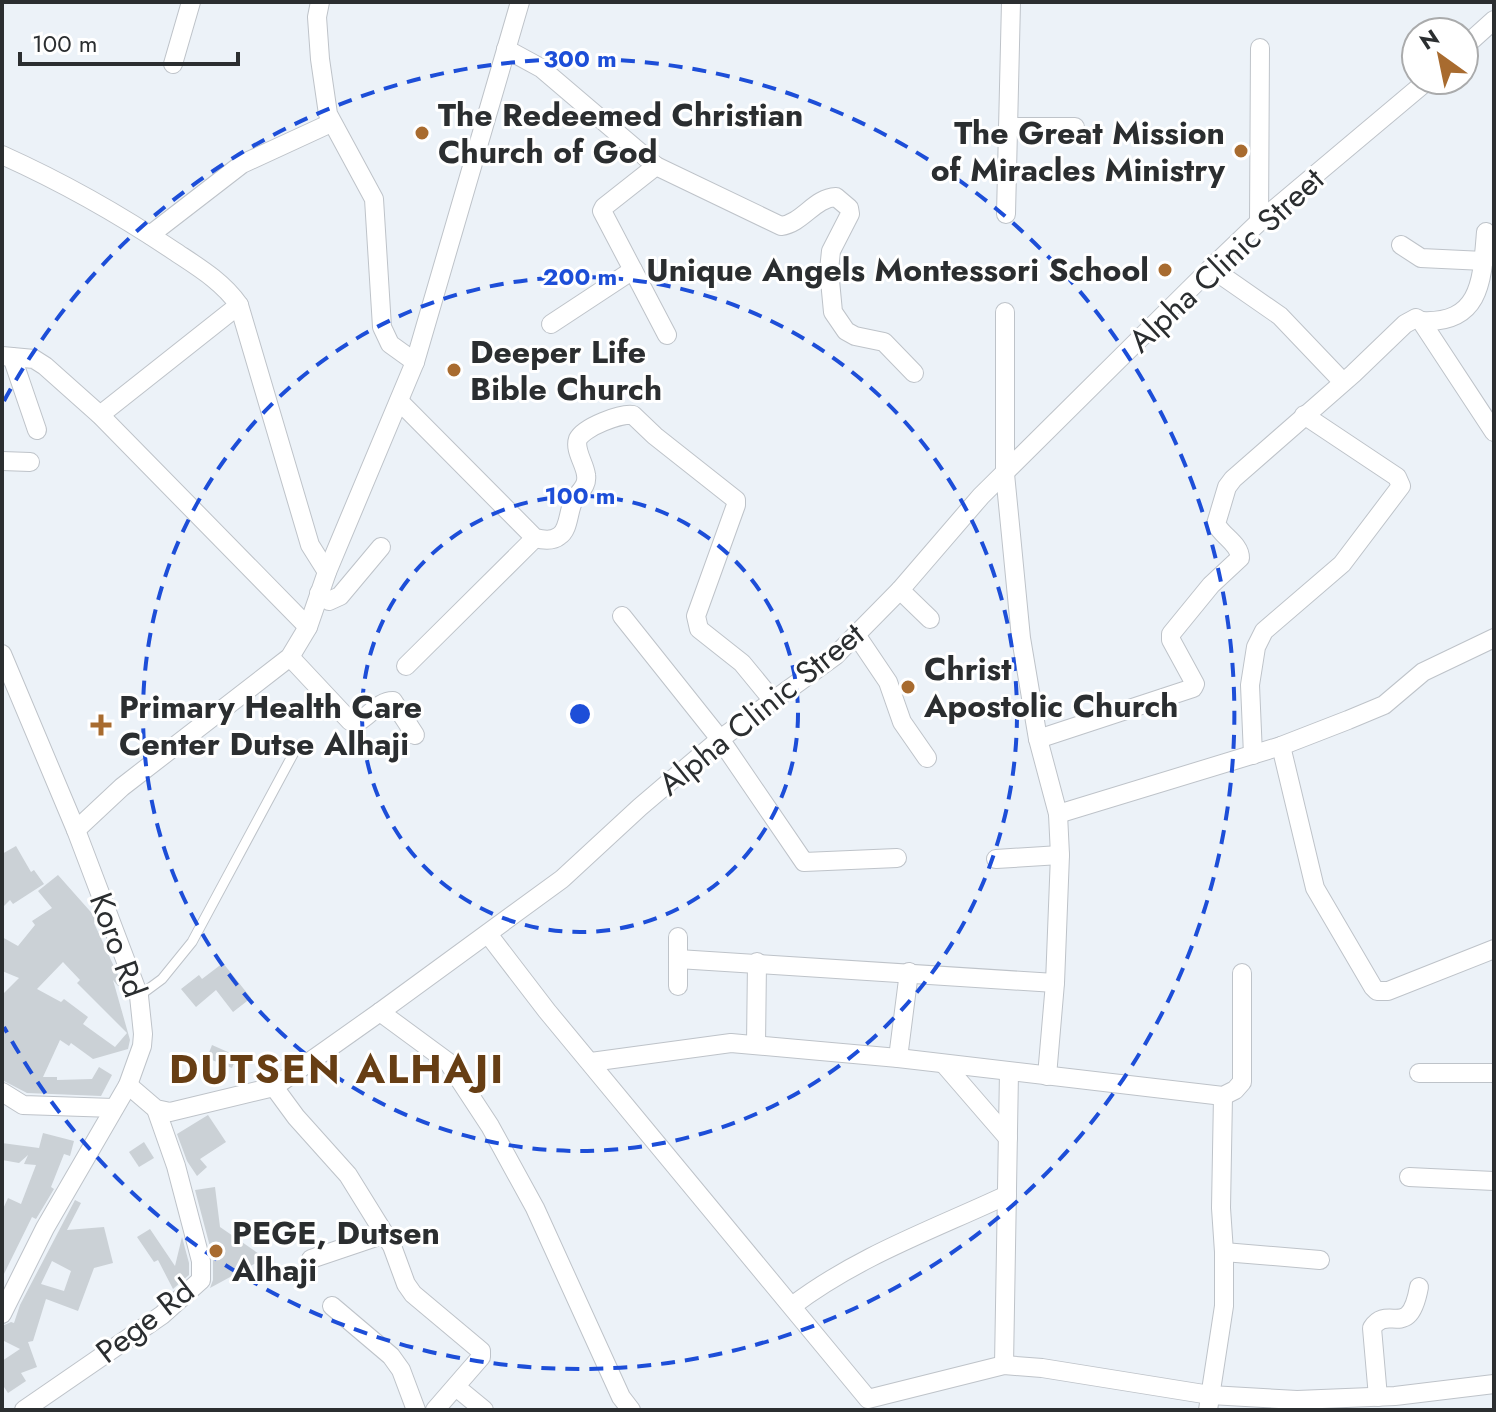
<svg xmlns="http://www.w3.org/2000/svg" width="1496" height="1412" font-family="Jost,sans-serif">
	<rect width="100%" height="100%" fill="#ecf2f8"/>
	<g fill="#cbd1d6" fill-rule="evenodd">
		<polygon points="16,846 31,872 34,870 44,884 13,904 10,900 2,908 2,854"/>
		<path d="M58,875L97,919L94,923L122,984L118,986L113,980L130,1040L128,1049L93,1059L71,1043L69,1046L60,1040L43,1077H57V1080L92,1079L99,1067L112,1075L101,1096L27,1093L2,1080V995L19,978L2,971V937L18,946L35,925L32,921L52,908L38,891ZM63,962L80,980L77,983L127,1033L115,1047L83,1024L88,1017L64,999L61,1002L37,989Z"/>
		<polygon points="223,963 251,998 233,1012 216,990 196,1007 181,989 199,975 202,979"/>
		<polygon points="212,1045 237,1056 232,1068 207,1058"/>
		<polygon points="208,1115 226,1142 200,1159 207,1167 197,1176 187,1161 177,1134"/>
		<polygon points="43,1133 74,1141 70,1156 64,1154 51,1187 54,1189 36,1219 32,1217 2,1278 2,1211 8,1198 21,1204 36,1165 24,1164 28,1155 19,1163 2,1160 2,1143 39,1148"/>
		<polygon points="144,1142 154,1158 139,1167 129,1152"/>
		<polygon points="215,1187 220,1227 265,1258 210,1288 213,1280 213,1258 195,1190"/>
		<path d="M75,1200L81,1203L67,1230L104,1227L113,1263L94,1268L78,1311L46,1299L33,1341L28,1342L37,1367L21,1373L26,1381L8,1393L2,1384V1361L20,1349L2,1340V1326L11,1322L14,1323L20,1305ZM52,1261L71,1271L64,1291L41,1284Z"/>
		<polygon points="150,1229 175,1266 182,1237 189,1263 189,1275 173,1289 158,1260 154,1262 137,1237"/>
	</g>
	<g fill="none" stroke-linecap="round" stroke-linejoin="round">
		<g stroke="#bec3c9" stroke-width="11">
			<polyline id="lane" points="139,996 162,979 192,942 298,745"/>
		</g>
		<g stroke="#bec3c9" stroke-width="20">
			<g id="street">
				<polyline points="320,2 317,17 320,59 328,114 374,199 382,327 390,344 415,362"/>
				<polyline points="1464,47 1494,20"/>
				<path d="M506,49L541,68L656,166L781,226C803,223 814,198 836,197L849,208L850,214L831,251L829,270L833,312L846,331L855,336L884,342L914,373"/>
				<polyline points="173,64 191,2"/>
				<polyline points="1008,127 1075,127"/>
				<path d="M2,155C62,182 119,214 174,251C198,267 222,281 239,305L310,545L327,572"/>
				<polyline points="656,166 604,207 602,211 667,335"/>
				<polyline points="1006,214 1011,2"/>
				<polyline points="1259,222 1260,48"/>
				<polyline points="150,235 242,164 331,123"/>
				<polyline points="1401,245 1421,258 1484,261"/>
				<polyline points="1211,268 1280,316 1342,381"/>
				<polyline points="1005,312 1005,474 1011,535 1021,638 1038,739 1058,814 1060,855 1055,983 1047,1076"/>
				<path d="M1421,321C1481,324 1482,281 1486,232"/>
				<polyline points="551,324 633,270"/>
				<polyline points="2,356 34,359 45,366 100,415 308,627"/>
				<polyline points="12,357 37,430"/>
				<path d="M399,401L535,538C543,540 553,541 559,536C569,530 568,512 573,502C578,492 588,487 586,475C585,464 574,450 578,439C584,427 621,413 633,415L655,436L736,500V505L696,616L699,629L742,663L774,702"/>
				<polyline points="100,415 239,305"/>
				<polyline points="2,461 30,462"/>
				<polyline points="900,590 930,619"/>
				<polyline points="319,593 329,601 340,596 381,547"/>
				<polyline points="622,616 720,739 804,862 897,858"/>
				<polyline points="857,636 888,682 902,722 927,758"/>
				<polyline points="2,654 76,830 139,996 143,1034 142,1046 128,1085 45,1228 2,1314"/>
				<path d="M290,657L350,721L356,723C369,717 378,701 393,701L415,735"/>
				<polyline points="406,666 535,538"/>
				<path d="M1038,739L1193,688L1195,684L1171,640V634L1211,585L1240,558C1240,544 1223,537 1216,524L1227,487L1233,479L1353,374L1405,324L1416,318L1421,321L1494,432"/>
				<polyline points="1281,746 1315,888 1373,987 1377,991 1388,991 1494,949"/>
				<polyline points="1253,755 1250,685 1256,647 1264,631 1342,564 1401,486 1397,477 1304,415"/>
				<polyline points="1058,814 1281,746 1348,720 1384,705 1423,672 1494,638"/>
				<polyline points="76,830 122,787 290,657 308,627 327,572 415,362 520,2"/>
				<polyline points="996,859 1060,855"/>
				<polyline points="488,934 547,1011 868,1399 1004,1365 1042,1368 1210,1395 1297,1400 1395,1396 1494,1384"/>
				<polyline points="678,937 678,986"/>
				<polyline points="678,959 1055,983"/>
				<polyline points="380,1012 448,1062 490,1126 535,1208 621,1397 631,1410"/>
				<polyline points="756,1045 757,962"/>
				<polyline points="898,1058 909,972"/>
				<polyline points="591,1062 731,1043 898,1058 1223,1096 1235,1090 1242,1082 1242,973"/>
				<polyline points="944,1064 1008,1138"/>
				<polyline points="1419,1073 1494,1073"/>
				<polyline points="128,1085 156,1109 170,1112 274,1087 380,1012 562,879 640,807 720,739 835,656 900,590 981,496 1211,268 1259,222 1428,80"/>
				<polyline points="274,1087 296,1117 348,1175 392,1246 406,1284 413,1294 481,1351 481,1357 435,1410"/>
				<polyline points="2,1092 23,1105 114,1108"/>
				<polyline points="1409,1177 1494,1181"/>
				<polyline points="1224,1252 1320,1260"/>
				<polyline points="311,1259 385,1234"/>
				<polyline points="332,1306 391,1356 401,1370 416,1410"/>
				<path d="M792,1306C858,1256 932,1230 1007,1195"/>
				<polyline points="1004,1365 1009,1072"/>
				<polyline points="456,1387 484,1410"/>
				<path d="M1378,1397L1372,1328C1388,1303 1409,1342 1419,1287"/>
				<polyline points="24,1410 162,1315 201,1280 201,1261 176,1166 156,1109"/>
				<polyline points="1208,1410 1224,1306 1224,1252 1221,1208 1223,1096"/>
			</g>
		</g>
		<use href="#lane" stroke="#fff" stroke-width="9"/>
		<use href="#street" stroke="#fff" stroke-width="18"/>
	</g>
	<g fill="none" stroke="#1d4ed8" stroke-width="4" stroke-dasharray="14 10">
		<circle cx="580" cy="714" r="218"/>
		<circle cx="580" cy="714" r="437"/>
		<path d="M4 401A655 655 0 1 1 4 1027"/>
	</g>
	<g fill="#a86b2f" stroke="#fff" stroke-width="3">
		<circle cx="422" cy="133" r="8"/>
		<circle cx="1241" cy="151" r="8"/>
		<circle cx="1165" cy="270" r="8"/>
		<circle cx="454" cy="370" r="8"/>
		<circle cx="908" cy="687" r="8"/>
		<path d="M97 713h8v8h8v8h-8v8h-8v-8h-8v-8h8z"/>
		<circle cx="216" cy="1251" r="8"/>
	</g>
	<g text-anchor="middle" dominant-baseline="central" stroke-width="6" stroke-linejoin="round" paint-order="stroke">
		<g font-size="32" font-weight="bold" fill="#2b2e30" stroke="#fff" text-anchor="start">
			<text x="438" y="115">The Redeemed Christian<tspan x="438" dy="37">Church of God</tspan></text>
			<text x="1225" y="133" text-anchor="end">The Great Mission<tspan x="1225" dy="37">of Miracles Ministry</tspan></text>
			<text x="1149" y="270" text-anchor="end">Unique Angels Montessori School</text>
			<text x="470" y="352">Deeper Life<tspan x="470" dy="37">Bible Church</tspan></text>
			<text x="924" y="669">Christ<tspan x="924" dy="37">Apostolic Church</tspan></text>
			<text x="119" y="707">Primary Health Care<tspan x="119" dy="37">Center Dutse Alhaji</tspan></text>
			<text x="232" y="1233">PEGE, Dutsen<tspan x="232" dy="37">Alhaji</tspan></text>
		</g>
		<g font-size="32" fill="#2b2e30" stroke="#fff">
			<text transform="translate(1226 260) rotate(-43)">Alpha Clinic Street</text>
			<text transform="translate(761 709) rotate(-39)">Alpha Clinic Street</text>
			<text transform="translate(118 945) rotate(70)">Koro Rd</text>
			<text transform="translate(145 1321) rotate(-38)">Pege Rd</text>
		</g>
		<g font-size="40" font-weight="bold" letter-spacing="2" fill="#673e14" stroke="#fff">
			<text x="337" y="1069">DUTSEN ALHAJI</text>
		</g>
	</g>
	<circle cx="580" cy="714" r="12" fill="#1d4ed8" stroke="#fff" stroke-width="4"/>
	<g font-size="24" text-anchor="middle" font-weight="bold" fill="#1d4ed8" stroke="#fff" stroke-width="6" stroke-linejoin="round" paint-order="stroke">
		<text x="580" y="67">300 m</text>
		<text x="580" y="285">200 m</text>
		<text x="580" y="504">100 m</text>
	</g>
	<rect width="1496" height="1412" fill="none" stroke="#2b2e30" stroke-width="8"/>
	<g transform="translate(1440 56) rotate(327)"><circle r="38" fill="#ffffff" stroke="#aaabac" stroke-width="2"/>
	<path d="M0-6L14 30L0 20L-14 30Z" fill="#a86b2f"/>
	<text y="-12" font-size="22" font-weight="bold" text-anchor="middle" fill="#2b2e30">N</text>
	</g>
	<path d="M20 52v12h218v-12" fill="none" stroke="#2b2e30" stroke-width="4"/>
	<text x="32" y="52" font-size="24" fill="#2b2e30" stroke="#ffffff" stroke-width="6" paint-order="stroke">100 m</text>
</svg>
